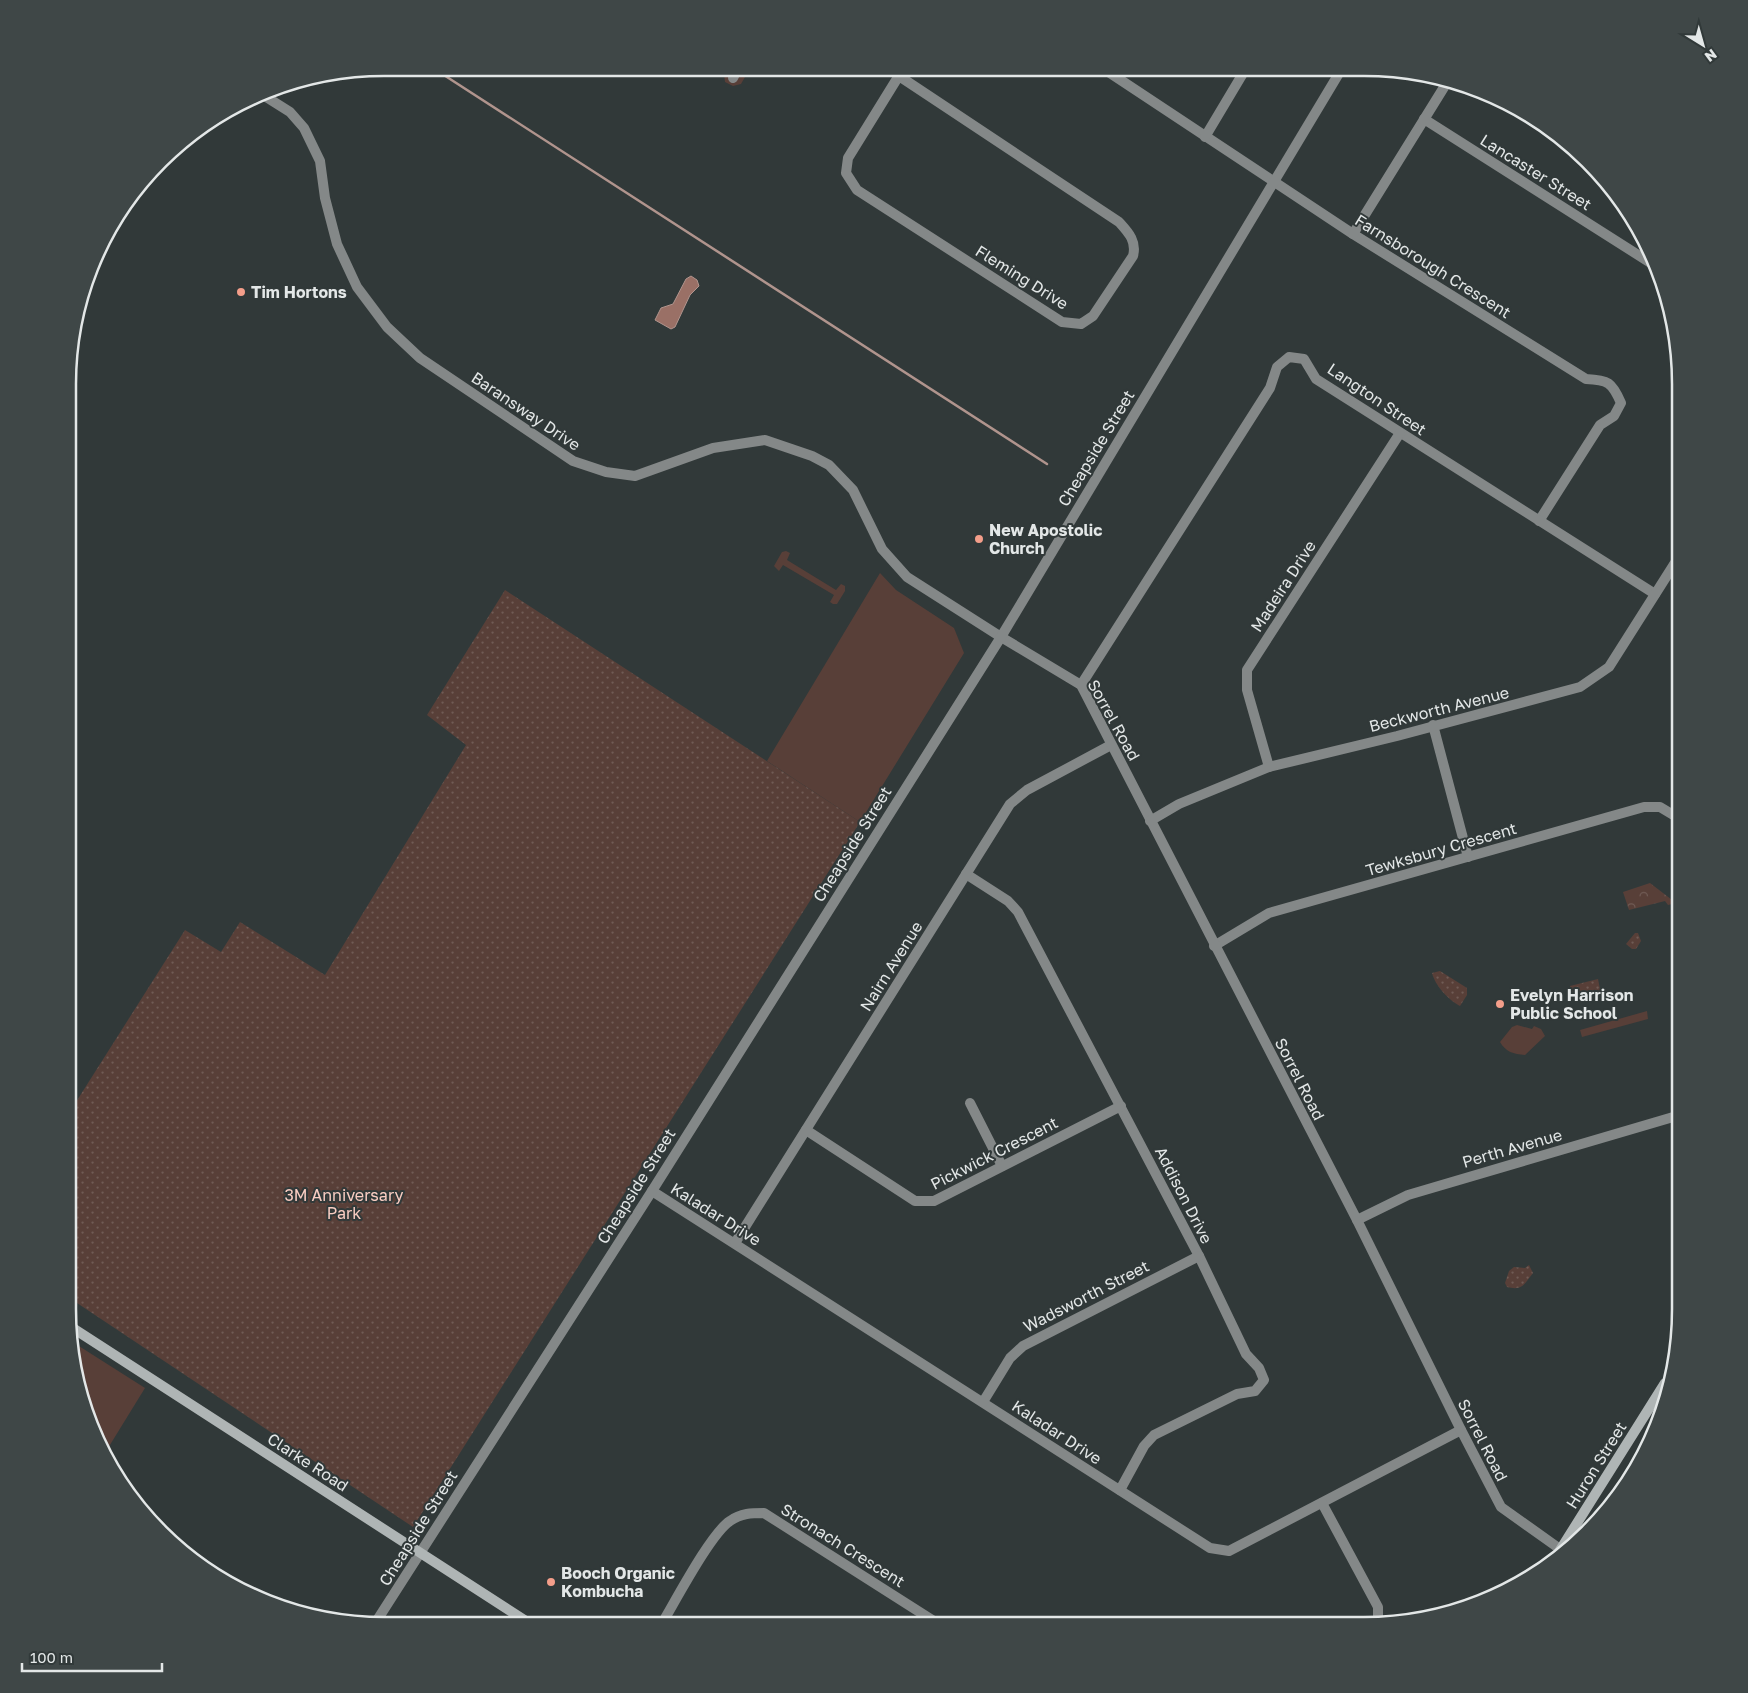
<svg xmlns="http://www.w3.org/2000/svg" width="1748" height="1693" font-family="'Golos Text',sans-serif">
	<defs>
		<pattern id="forest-crowns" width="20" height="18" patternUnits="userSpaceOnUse" patternTransform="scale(1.25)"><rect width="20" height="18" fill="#583f38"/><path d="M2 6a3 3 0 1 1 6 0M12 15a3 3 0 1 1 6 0" fill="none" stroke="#705b55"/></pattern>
		<pattern id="park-dots" width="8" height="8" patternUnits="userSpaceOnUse" patternTransform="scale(1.25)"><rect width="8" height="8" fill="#583f38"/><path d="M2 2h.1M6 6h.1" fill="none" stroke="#705b55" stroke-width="1.8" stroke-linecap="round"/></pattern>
	</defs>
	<rect width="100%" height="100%" fill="#313939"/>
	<g fill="#583f38">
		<polygon points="728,68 744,68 745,77 741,84 733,86 725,82 724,74"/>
		<polygon points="786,551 790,553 787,560 836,590 841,584 845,586 845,591 837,604 833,604 830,602 834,595 783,565 779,571 774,566 782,552"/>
		<polygon points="880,573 896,590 954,628 964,653 860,822 767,761"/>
		<polygon points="1647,1011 1648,1019 1582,1037 1580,1030"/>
		<path d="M1517,1025L1532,1029L1534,1026L1541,1029L1545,1036L1525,1055C1513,1054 1506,1052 1500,1042L1512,1027Z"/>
		<polygon points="71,1341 145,1388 105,1453 92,1430"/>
	</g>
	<polygon fill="url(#forest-crowns)" points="1650,883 1676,903 1668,905 1665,901 1629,910 1623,892"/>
	<g fill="url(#park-dots)">
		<polygon points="505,590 860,822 413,1527 68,1297 69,1113 185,930 221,952 240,922 325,975 466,745 427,715"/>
		<polygon points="1635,933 1638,933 1641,941 1636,949 1632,949 1626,944"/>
		<path d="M1440,971L1467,988V995L1460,1006C1448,1000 1435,985 1432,973Z"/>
		<polygon points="1598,979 1601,994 1573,1000 1570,986"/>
		<path d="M1529,1265L1533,1273C1524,1284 1523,1291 1507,1287L1505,1283L1509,1271L1514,1267L1525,1268Z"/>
	</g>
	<polygon fill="#9a7066" stroke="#b0948d" points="691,276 697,280 699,286 690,295 675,327 671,329 655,320 661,308 673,304 686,279"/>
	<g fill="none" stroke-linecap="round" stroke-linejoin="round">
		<polyline stroke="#b0948d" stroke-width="2.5" points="433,68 1047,464"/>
		<g stroke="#848888" stroke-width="10">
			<path d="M1104,69L1353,234L1586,379C1608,380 1612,382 1621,403L1614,416L1600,425L1539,521"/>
			<path d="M899,76L1119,222C1128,232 1137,241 1133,256L1093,316L1081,324L1062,322L857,190L846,173L848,158L903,69"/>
			<polyline points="733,78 738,68"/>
			<polyline points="263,95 290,112 304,128 320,161 325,198 337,244 357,287 387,327 420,358 573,461 606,472 635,476 713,448 765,440 812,456 829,465 853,490 882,549 907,577 1001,637"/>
			<polyline points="1424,119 1657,267"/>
			<polyline points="1205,137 1245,70"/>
			<polyline points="1353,234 1446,84"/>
			<polyline points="1081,685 1270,388 1277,367 1289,357 1304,359 1316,379 1655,594"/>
			<polyline points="1433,725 1468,857"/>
			<polyline points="1269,767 1247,690 1247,670 1400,433"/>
			<polyline points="966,874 1008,901 1018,912 1199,1256 1246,1354 1259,1368 1264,1380 1255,1391 1237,1394 1154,1435 1144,1446 1120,1490"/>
			<polyline points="1214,946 1269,913 1644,807 1660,807 1680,819"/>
			<polyline points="970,1103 1002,1166"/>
			<polyline points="806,1130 915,1201 934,1201 1121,1106"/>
			<polyline points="652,1191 1210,1548 1229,1551 1461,1430"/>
			<polyline points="1357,1220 1408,1195 1680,1115"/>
			<polyline points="735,1243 1010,804 1027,790 1111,745"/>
			<polyline points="983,1402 1010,1358 1023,1346 1199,1256"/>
			<polyline points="1322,1503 1378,1607 1378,1625"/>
			<path d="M661,1625C675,1602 711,1533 730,1521C741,1513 752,1513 764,1513L940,1625"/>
		</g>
		<g stroke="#848888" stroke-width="10">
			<polyline points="1001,637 1081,685 1357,1220 1461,1430 1501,1507 1560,1549"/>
			<polyline points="1150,821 1179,804 1269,767 1397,736 1580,687 1609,667 1680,555"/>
			<polyline points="374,1625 652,1191 1001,637 1341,70"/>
		</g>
		<g stroke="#afb5b5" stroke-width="10">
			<polyline points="68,1325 532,1625"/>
			<polyline points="1552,1563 1665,1383"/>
		</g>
	</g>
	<g fill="#f49e8a" stroke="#313939" stroke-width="2">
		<circle cx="241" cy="292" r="5"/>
		<circle cx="979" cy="539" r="5"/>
		<circle cx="1500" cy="1004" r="5"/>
		<circle cx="551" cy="1582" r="5"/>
	</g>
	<g text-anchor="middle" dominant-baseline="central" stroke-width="4" stroke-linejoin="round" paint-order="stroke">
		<g font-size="16" fill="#e3e7e7" stroke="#313939">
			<text transform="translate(1536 172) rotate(32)">Lancaster Street</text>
			<text transform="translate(1433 266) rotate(32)">Farnsborough Crescent</text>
			<text transform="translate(1022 277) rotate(32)">Fleming Drive</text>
			<text transform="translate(1377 399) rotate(34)">Langton Street</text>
			<text transform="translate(526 411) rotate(34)">Baransway Drive</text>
			<text transform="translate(1096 448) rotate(-59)">Cheapside Street</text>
			<text transform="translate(1283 586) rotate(-57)">Madeira Drive</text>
			<text transform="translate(1439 709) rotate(-14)">Beckworth Avenue</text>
			<text transform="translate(1114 720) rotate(61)">Sorrel Road</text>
			<text transform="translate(852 844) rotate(-58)">Cheapside Street</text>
			<text transform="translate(1441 849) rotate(-16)">Tewksbury Crescent</text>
			<text transform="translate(891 966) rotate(-58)">Nairn Avenue</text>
			<text transform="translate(1300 1079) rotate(63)">Sorrel Road</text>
			<text transform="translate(1512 1148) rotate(-16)">Perth Avenue</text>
			<text transform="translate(994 1153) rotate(-27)">Pickwick Crescent</text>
			<text transform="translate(636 1186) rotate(-58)">Cheapside Street</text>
			<text transform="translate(1184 1195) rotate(63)">Addison Drive</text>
			<text transform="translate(716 1214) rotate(32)">Kaladar Drive</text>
			<text transform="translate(1086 1296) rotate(-27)">Wadsworth Street</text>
			<text transform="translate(1057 1432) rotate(33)">Kaladar Drive</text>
			<text transform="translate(1483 1440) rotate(63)">Sorrel Road</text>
			<text transform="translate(308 1462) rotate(33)">Clarke Road</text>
			<text transform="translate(1596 1465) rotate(-58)">Huron Street</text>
			<text transform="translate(418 1528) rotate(-58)">Cheapside Street</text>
			<text transform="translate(843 1545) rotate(32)">Stronach Crescent</text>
		</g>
		<g font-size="16" font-weight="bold" fill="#e3e7e7" stroke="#313939" text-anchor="start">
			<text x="251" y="292">Tim Hortons</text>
			<text x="989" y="530">New Apostolic<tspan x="989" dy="18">Church</tspan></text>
			<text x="1510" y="995">Evelyn Harrison<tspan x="1510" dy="18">Public School</tspan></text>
			<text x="561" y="1573">Booch Organic<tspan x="561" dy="18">Kombucha</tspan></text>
		</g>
		<g font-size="16" fill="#f9cdc2" stroke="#313939">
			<text x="344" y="1195">3M Anniversary<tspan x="344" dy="18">Park</tspan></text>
		</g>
	</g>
	<path d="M0 0H1748V1693H0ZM384 76H1364A308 308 0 0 1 1672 384V1309A308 308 0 0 1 1364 1617H384A308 308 0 0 1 76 1309V384A308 308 0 0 1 384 76Z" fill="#3f4747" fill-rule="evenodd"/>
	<path fill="none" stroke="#e3e7e7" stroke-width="2.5" d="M384 76H1364A308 308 0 0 1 1672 384V1309A308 308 0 0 1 1364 1617H384A308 308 0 0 1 76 1309V384A308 308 0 0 1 384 76Z"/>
	<g transform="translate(1703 45) rotate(143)" stroke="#313939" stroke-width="4" paint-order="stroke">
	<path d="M0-4L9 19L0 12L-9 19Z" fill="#e3e7e7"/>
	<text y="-8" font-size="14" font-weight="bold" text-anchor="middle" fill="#e3e7e7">N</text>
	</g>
	<path d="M22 1663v8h140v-8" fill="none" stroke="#e3e7e7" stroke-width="2.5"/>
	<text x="30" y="1663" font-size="15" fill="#e3e7e7" stroke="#313939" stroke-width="4" paint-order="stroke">100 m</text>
</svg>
